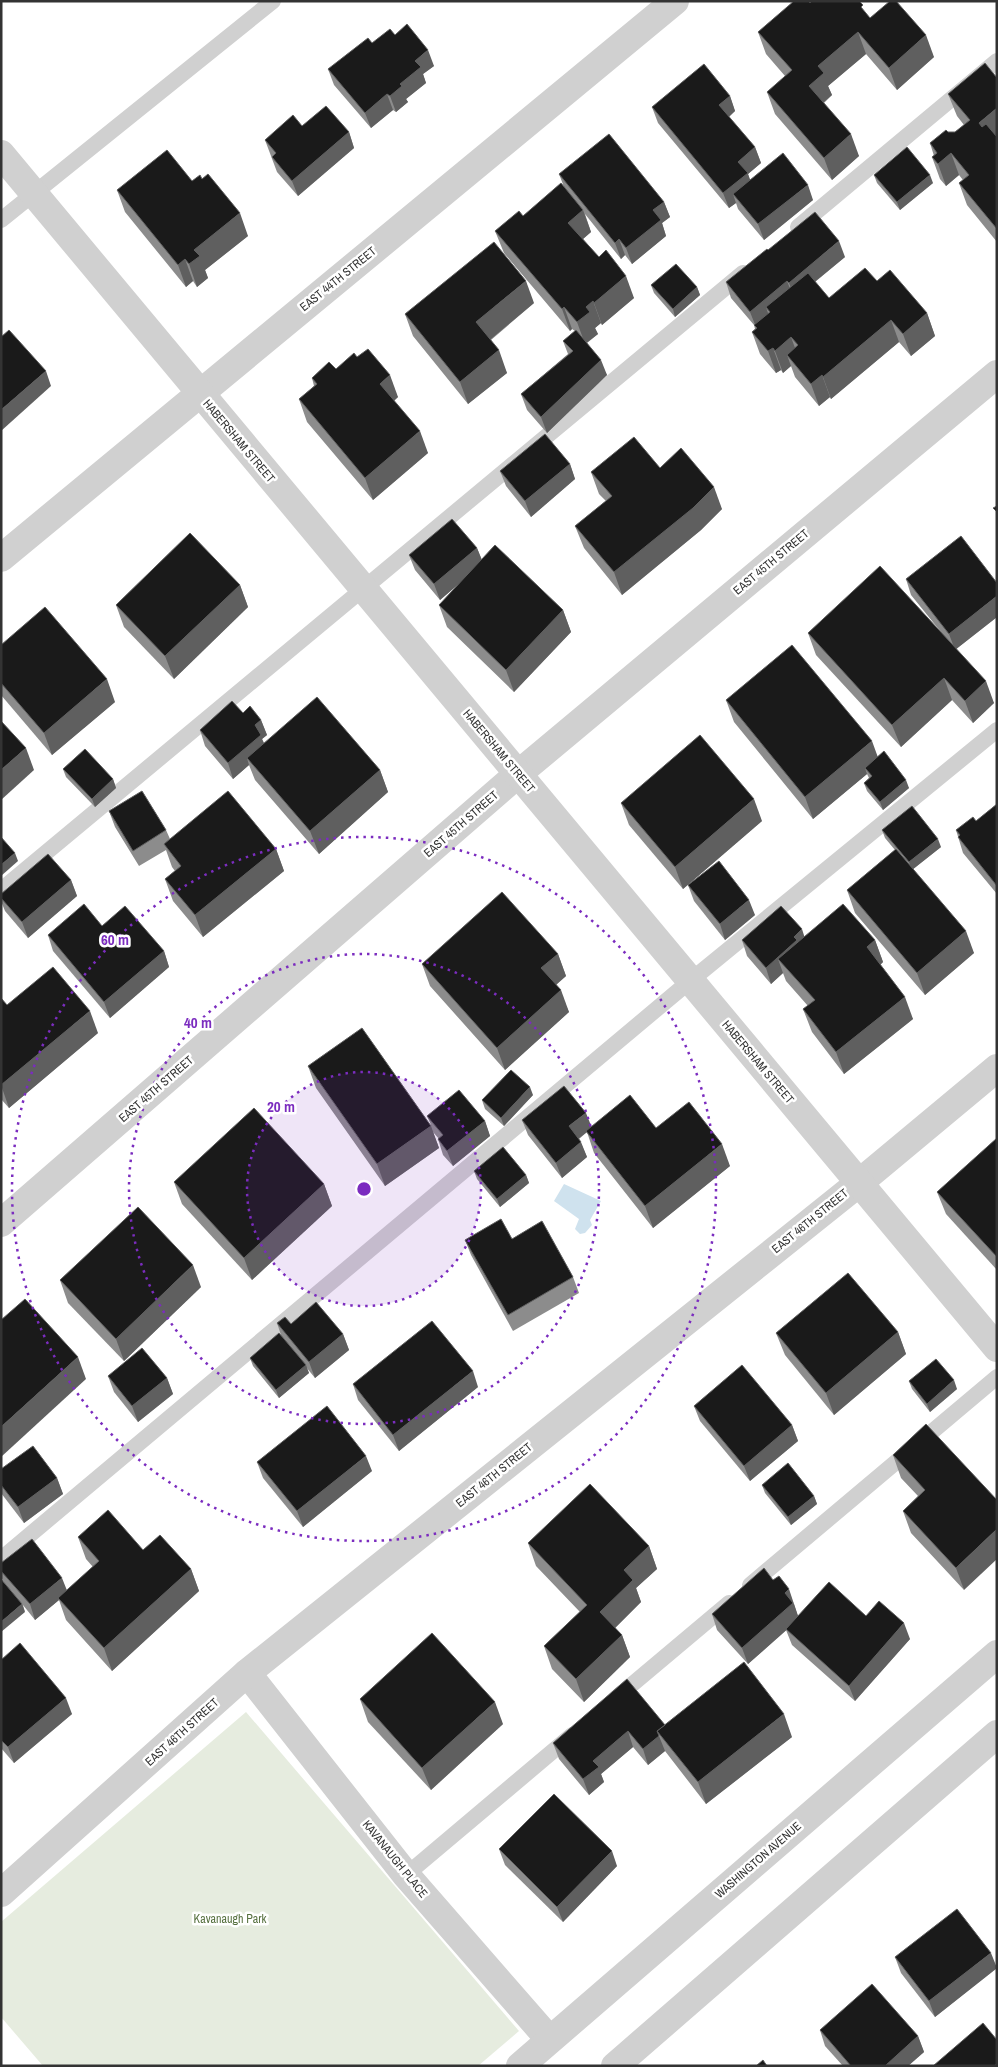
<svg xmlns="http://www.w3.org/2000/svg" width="998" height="2067" font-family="'Archivo Narrow',sans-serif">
	<rect width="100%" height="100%" fill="#fff"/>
	<polygon fill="#e6ecdf" points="246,1712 519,2031 478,2066 43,2066 1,2017 1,1922"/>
	<polygon fill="#cfe2ee" points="564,1184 601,1201 590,1220 592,1225 585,1233 580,1234 575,1229 579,1219 554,1201"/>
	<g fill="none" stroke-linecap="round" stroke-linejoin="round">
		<g stroke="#d0d0d0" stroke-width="16">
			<polyline points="1,220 273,1"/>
			<polyline points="798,227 997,61"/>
			<polyline points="1,890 743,273"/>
			<polyline points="1,1559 690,981 997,730"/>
			<polyline points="750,1585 997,1377"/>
			<polyline points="616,1698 729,1603"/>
			<polyline points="406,1875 572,1735"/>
		</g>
		<g stroke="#d0d0d0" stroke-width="28">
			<polyline points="1,558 675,1"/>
			<polyline points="1,1223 518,774 997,374"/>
			<polyline points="247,1673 406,1875 549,2039"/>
			<polyline points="1,1893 247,1673 859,1183 997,1068"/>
			<polyline points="520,2066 997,1654"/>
			<polyline points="615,2066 997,1734"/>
		</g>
		<polyline stroke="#d0d0d0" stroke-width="28" points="1,154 997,1348"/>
	</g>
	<g fill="#8c8c8c">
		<polygon points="810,3 865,13 870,18 934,57 897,90 866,54 828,86 832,95 824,103 859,156 832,180 775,114 767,92 785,76 766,54 758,32"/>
		<polygon points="395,35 434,66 423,74 426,83 406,99 408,102 396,112 393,110 371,128 334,85 328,69 372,43"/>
		<polygon points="948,94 997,137 997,242 967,205 959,183 963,180 959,175 946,186 940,179 932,157 934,156 930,143 948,132 955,132 964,125 957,116"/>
		<polygon points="730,96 735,111 729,117 755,147 761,163 748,174 750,180 813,200 764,240 738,209 736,203 729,208 658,123 652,107"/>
		<polygon points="302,126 349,132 354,148 298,196 277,172 265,140"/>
		<polygon points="559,174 664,202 670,217 662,223 666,236 632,264 625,255 621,259 585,214 591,232 583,239 634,298 602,325 601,323 595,328 598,334 587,343 607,375 547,433 527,410 521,394 568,354 563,341 575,331 572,329 570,331 504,253 495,231 523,216 564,187"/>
		<polygon points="874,175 933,183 900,210 877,183"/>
		<polygon points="192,181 248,236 205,270 208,278 197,287 193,281 186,287 125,212 117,190"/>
		<polygon points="768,250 845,257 815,282 829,298 877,281 927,313 935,336 911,356 899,342 831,399 830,397 819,406 795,377 791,366 783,373 781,370 776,373 760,354 752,332 755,329 754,325 731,298 726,282"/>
		<polygon points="651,285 697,287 700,295 675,317 654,293"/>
		<polygon points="534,303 491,340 507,373 468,404 413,336 405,314"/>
		<polygon points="357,357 398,397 394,401 428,453 373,500 307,422 299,399 314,386 312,378 336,369"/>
		<polygon points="570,464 575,479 531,517 506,486 500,471"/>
		<polygon points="660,468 722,509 701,530 622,595 584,548 575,526 606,501 599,494 591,472"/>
		<polygon points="477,548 482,560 563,610 571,632 514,692 447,627 439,605 460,583 440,600 415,570 409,555"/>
		<polygon points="906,579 997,617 956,649 994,703 973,723 952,700 901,747 816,655 808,633 941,632 911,595"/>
		<polygon points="240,585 248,607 174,679 124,627 116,605"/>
		<polygon points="1,645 115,702 52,755 1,695"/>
		<polygon points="726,700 877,757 909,788 883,810 867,791 864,783 869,778 867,774 813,819 734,722"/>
		<polygon points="243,713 261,720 267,735 262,739 264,743 380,770 388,792 319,854 255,780 249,765 233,779 205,746 200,730"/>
		<polygon points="63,769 113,779 116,788 95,807 66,777"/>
		<polygon points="621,803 762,821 683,889 629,825"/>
		<polygon points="997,804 997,894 963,853 956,830 976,821"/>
		<polygon points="109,811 166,830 170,839 276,849 284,871 203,937 173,901 165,879 175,871 172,867 166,850 139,866 115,827"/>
		<polygon points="882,830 941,847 913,869 974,953 925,995 855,913 847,890 895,850 885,838"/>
		<polygon points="71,880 77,896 28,938 5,911 1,901 1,894"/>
		<polygon points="688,885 755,915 725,940 694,901"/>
		<polygon points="102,926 164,951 169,967 110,1018 53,951 48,935"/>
		<polygon points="804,937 875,940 883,962 880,965 913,1019 844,1074 812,1032 803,1009 808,1006 786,981 783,973 771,984 747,956 742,940"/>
		<polygon points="558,954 566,976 556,985 569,1012 505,1070 430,986 422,964"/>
		<polygon points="1,998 7,1005 98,1033 9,1108 1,1099"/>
		<polygon points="308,1066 431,1125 427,1116 485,1121 490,1136 453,1166 443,1155 438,1139 439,1139 433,1132 439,1148 385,1186 316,1088"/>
		<polygon points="533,1095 504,1126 485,1109 482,1100"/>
		<polygon points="522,1120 591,1126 656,1128 730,1166 653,1228 594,1153 587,1132 579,1139 587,1157 562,1178 528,1135"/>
		<polygon points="997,1138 997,1270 946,1214 937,1192"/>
		<polygon points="474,1171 526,1175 529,1183 500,1207 477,1179"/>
		<polygon points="174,1182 324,1184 332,1206 252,1280 182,1204"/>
		<polygon points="512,1239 573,1277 579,1293 513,1331 471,1255 465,1240"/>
		<polygon points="60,1280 201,1287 124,1361 68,1303"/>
		<polygon points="277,1323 291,1324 343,1334 349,1350 315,1378 306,1367 309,1373 279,1398 253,1366 250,1358 282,1338"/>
		<polygon points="898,1332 906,1354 834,1415 785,1355 776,1333"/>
		<polygon points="108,1376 167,1378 173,1394 138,1422 114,1392"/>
		<polygon points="909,1381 957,1389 930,1412 912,1389"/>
		<polygon points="353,1384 478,1387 399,1451 358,1400"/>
		<polygon points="694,1406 792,1425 798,1441 750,1481 700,1421"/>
		<polygon points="926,1424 964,1590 911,1533 903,1511 918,1496 901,1478 893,1455"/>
		<polygon points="257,1462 372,1471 303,1527 263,1478"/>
		<polygon points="1,1469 57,1478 63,1494 24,1523 1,1493"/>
		<polygon points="762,1485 814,1496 817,1504 791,1525 765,1493"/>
		<polygon points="78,1537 143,1550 191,1569 199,1591 112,1671 66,1620 59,1600 35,1620 23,1605 25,1612 3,1581 1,1576 1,1563 67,1590 93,1567 86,1559"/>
		<polygon points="528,1543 649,1546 657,1569 636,1588 641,1602 615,1628 622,1635 630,1657 584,1702 552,1669 544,1646 580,1612 536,1566"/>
		<polygon points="794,1604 798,1616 866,1616 910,1639 855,1701 792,1645 786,1630 748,1664 717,1630 712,1614"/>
		<polygon points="1,1660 72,1714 14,1763 1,1748"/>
		<polygon points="360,1699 503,1724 431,1790 368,1722"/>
		<polygon points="665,1725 792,1737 706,1804 665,1751 648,1765 633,1747 601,1774 604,1782 589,1795 559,1759 553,1743"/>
		<polygon points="499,1849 617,1866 563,1922 505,1865"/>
		<polygon points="895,1957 997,1968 935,2017 901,1973"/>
		<polygon points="820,2030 918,2036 924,2052 908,2066 843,2066 825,2046"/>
	</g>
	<g fill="#5f5f5f">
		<polygon points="858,32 866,54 828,86 832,95 817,108 809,86 818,66"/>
		<polygon points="926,35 934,57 897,90 889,68"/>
		<polygon points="428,50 434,66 423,74 426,83 406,99 408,102 396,112 390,96 400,84 415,61"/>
		<polygon points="387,94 393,110 371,128 365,113"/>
		<polygon points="730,96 735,111 725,120 719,105"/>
		<polygon points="997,108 997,137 987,145 979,123"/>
		<polygon points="349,132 354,148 298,196 292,181"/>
		<polygon points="851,134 859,156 832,180 824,158"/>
		<polygon points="755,147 761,163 748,174 753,188 733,194 736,203 729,208 723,193 738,162"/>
		<polygon points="951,153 959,175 946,186 938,164"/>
		<polygon points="930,175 933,183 900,210 897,202"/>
		<polygon points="808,185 813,200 764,240 758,224"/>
		<polygon points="664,202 670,217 662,223 666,236 632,264 626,248 653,210"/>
		<polygon points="583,210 591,232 576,245 568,223"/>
		<polygon points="240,213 248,236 205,270 208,278 197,287 189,264 194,250"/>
		<polygon points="619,239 625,255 621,259 615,243"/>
		<polygon points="839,241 845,257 795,298 789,283"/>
		<polygon points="185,259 193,281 186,287 178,265"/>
		<polygon points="626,276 634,298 602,325 594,303"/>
		<polygon points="526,281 534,303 485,344 476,322"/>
		<polygon points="787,281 793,296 770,312 766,307 769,316 756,327 750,312"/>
		<polygon points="697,287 700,295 675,317 673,309"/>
		<polygon points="593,301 601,323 595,328 598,334 585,344 577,322 586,307"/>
		<polygon points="564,307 572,329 570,331 562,309"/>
		<polygon points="927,313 935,336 911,356 903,334"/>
		<polygon points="891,320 899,342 831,399 823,377"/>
		<polygon points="791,337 799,359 787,355 791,366 783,373 775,351"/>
		<polygon points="773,348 781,370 776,373 768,351"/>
		<polygon points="499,350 507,373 468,404 460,382"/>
		<polygon points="601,360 607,375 547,433 541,417"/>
		<polygon points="46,371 51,386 1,431 1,410"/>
		<polygon points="390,375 398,397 388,406 380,384"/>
		<polygon points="822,375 830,397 819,406 811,384"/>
		<polygon points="420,431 428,453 373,500 365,478"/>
		<polygon points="570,464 575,479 531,517 525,501"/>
		<polygon points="714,487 722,509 701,530 622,595 614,572"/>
		<polygon points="477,548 483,563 440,600 434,584"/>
		<polygon points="240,585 248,607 174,679 165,656"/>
		<polygon points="997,596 997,617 955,650 949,634"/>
		<polygon points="563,610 571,632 514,692 506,670"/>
		<polygon points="944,678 952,700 901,747 892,725"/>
		<polygon points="107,679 115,702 52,755 44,733"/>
		<polygon points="986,681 994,703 973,723 965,701"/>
		<polygon points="261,720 267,735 262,739 267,750 247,758 249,765 233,779 228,763 255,725"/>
		<polygon points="872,741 880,763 865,768 867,774 813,819 805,797"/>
		<polygon points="26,748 34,770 1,800 1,770"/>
		<polygon points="380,770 388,792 319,854 310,831"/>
		<polygon points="113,779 116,788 95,807 92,799"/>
		<polygon points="906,780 909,788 883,810 880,802"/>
		<polygon points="754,799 762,821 683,889 675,867"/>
		<polygon points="938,839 941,847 912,870 909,862"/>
		<polygon points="276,849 284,871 203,937 195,915"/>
		<polygon points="15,853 18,861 1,876 1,865"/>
		<polygon points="71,880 77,896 28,938 22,922"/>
		<polygon points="749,900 755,915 725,940 720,924"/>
		<polygon points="802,929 807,945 778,959 783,973 771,984 766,968 794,937"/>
		<polygon points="966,931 974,953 925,995 917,973"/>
		<polygon points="875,940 883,962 875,970 867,947"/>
		<polygon points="164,951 169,967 110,1018 104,1002"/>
		<polygon points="558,954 566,976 550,990 541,968"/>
		<polygon points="561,990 569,1012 505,1070 497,1048"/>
		<polygon points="905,997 913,1019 844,1074 836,1052"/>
		<polygon points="90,1011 98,1033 9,1108 1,1085"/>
		<polygon points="530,1087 533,1095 504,1126 501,1118"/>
		<polygon points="586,1113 592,1128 586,1131 587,1132 574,1142 569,1126"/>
		<polygon points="485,1121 490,1136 453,1166 447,1151"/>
		<polygon points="431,1126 439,1148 385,1186 377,1164"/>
		<polygon points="581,1142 587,1157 562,1178 556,1163"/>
		<polygon points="722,1144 730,1166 653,1228 645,1206"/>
		<polygon points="526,1175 529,1183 500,1207 497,1199"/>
		<polygon points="324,1184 332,1206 252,1280 244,1258"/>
		<polygon points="193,1265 201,1287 124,1361 116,1339"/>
		<polygon points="898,1332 906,1354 834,1415 826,1393"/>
		<polygon points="343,1334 349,1350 315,1378 309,1362"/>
		<polygon points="78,1357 86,1379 1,1457 1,1427"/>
		<polygon points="306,1365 309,1373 279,1398 276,1390"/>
		<polygon points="473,1371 478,1387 399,1451 393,1435"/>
		<polygon points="167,1378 173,1394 138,1422 132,1406"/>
		<polygon points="954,1380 957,1389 930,1412 927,1404"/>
		<polygon points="792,1425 798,1441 750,1481 744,1466"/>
		<polygon points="366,1456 372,1471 303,1527 297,1511"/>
		<polygon points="57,1478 63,1494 24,1523 18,1507"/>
		<polygon points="814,1496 817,1504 791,1525 788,1517"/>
		<polygon points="997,1529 997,1559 964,1590 956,1568"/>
		<polygon points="649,1546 657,1569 636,1588 641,1602 608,1635 600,1612 624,1570"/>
		<polygon points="191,1569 199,1591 112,1671 104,1648"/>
		<polygon points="62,1578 68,1593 58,1598 59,1600 35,1620 30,1604"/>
		<polygon points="789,1589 799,1619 748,1664 742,1648 785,1593"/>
		<polygon points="22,1604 25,1612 1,1632 1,1622"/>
		<polygon points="904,1623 910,1639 855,1701 849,1686"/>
		<polygon points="622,1635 630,1657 584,1702 576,1679"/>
		<polygon points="66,1698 72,1714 14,1763 8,1747"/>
		<polygon points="495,1702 503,1724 431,1790 422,1768"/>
		<polygon points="784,1714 792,1737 706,1804 698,1782"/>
		<polygon points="628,1731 633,1747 601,1774 604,1782 589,1795 583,1779 593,1761"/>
		<polygon points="659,1736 665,1751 648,1765 643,1749"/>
		<polygon points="612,1851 617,1866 563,1922 557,1907"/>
		<polygon points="991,1953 997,1968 935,2017 929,2001"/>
		<polygon points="918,2036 924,2052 908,2066 885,2066"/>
	</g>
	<g fill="#1a1a1a" stroke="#5f5f5f">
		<polygon points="794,1 809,1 810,3 811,1 859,1 863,5 861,7 870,18 890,1 896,1 926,35 889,68 858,32 818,66 824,73 809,86 851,134 824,158 767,92 792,70 758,32"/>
		<polygon points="407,24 428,50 415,61 421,67 400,84 402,86 390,96 387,94 365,113 328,69 368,38 372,43 390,29 395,35"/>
		<polygon points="985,63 997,78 997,108 979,123 982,127 986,124 997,137 997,229 959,183 969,175 951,153 938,164 932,157 937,153 930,143 946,130 948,132 955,132 970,120 948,94"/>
		<polygon points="704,64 730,96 719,105 755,147 738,162 748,173 723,193 652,107"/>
		<polygon points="326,106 349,132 292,181 272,157 276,153 265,140 293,115 302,126"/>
		<polygon points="609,134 664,202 653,210 661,220 626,248 619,239 615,243 559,174"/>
		<polygon points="907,147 930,175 897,202 874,175"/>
		<polygon points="167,150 192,181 200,175 202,179 208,174 240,213 194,250 200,256 189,264 185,259 178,265 117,190"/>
		<polygon points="783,153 808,185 758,224 733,194"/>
		<polygon points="561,183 583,210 568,223 599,257 606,250 626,276 594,303 593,301 586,307 590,312 577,322 564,307 562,309 495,231 519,211 523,216"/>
		<polygon points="815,212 839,241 789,283 787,281 750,312 726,282 767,249 768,250"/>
		<polygon points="494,242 526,281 476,322 499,350 460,382 405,314"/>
		<polygon points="676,264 697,287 673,309 651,285"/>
		<polygon points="865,268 877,281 890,270 927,313 903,334 891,320 823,377 822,375 811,384 787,355 798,345 791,337 775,351 773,348 768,351 752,332 757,328 754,325 770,312 766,307 808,273 829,298"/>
		<polygon points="9,330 46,371 1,410 1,337"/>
		<polygon points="576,330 601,360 541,417 521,394 573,351 563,341"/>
		<polygon points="368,349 390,375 380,384 420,431 365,478 299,399 317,384 312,378 329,362 336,369 354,353 357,357"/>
		<polygon points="545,434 570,464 525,501 500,471"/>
		<polygon points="634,437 660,468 681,448 714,487 693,508 614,572 575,526 612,496 591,472"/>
		<polygon points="997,506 997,512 993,508"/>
		<polygon points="452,519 477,548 434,584 409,555"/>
		<polygon points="190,533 240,585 165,656 116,605"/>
		<polygon points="961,536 997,583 997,596 949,634 906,579"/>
		<polygon points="495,545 563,610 506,670 439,605"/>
		<polygon points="880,566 986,681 965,701 944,678 892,725 808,633"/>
		<polygon points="45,607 107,679 44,733 1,683 1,645"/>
		<polygon points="792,645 872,741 805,797 726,700"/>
		<polygon points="317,697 380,770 310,831 247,758"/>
		<polygon points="232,701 243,713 250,706 261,720 255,725 261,735 228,763 200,730"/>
		<polygon points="1,721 26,748 1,770"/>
		<polygon points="700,735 754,799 675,867 621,803"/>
		<polygon points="85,749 113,779 92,799 63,769"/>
		<polygon points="884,751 906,780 880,802 864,783 872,776 865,768"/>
		<polygon points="142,791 166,830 133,851 109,811"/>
		<polygon points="228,791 276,849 195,915 165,879 181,866 164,844"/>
		<polygon points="997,804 997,886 958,837 960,835 956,830 973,817 976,821"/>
		<polygon points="912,806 938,839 909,862 882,830"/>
		<polygon points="1,837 15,853 1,865"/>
		<polygon points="896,849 966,931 917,973 847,890"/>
		<polygon points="48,854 71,880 22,922 1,898 1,894"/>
		<polygon points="719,861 749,900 720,924 688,885"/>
		<polygon points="502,892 558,954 541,968 561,990 497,1048 422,964"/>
		<polygon points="84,904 102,926 125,906 164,951 104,1002 48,935"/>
		<polygon points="843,904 875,940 867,947 905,997 836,1052 803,1009 815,1000 778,959"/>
		<polygon points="781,906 802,929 794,937 797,940 766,968 742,940"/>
		<polygon points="53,967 90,1011 1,1085 1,998 7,1005"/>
		<polygon points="362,1028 431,1126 377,1164 308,1066"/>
		<polygon points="511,1070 530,1087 501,1118 482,1100"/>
		<polygon points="564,1086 586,1113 569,1126 581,1142 556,1163 522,1120"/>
		<polygon points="459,1090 485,1121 447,1151 438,1139 443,1135 427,1116"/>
		<polygon points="630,1095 656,1128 689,1102 722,1144 645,1206 586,1131"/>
		<polygon points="254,1108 324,1184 244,1258 174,1182"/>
		<polygon points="997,1138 997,1257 937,1192"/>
		<polygon points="503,1147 526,1175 497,1199 474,1171"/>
		<polygon points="138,1207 193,1265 116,1339 60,1280"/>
		<polygon points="501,1219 512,1239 542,1221 573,1277 508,1315 465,1240"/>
		<polygon points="848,1273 898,1332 826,1393 776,1333"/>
		<polygon points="25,1299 78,1357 1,1427 1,1320"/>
		<polygon points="316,1302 343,1334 309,1362 277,1323 285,1317 291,1324"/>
		<polygon points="432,1321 473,1371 393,1435 353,1384"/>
		<polygon points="279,1333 306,1365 276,1390 250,1358"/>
		<polygon points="142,1348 167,1378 132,1406 108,1376"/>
		<polygon points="936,1359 954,1380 927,1404 909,1381"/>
		<polygon points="742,1365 792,1425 744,1466 694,1406"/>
		<polygon points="327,1406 366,1456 297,1511 257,1462"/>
		<polygon points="926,1424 997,1500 997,1529 956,1568 903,1511 925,1490 893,1455"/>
		<polygon points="33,1446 57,1478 18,1507 1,1485 1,1469"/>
		<polygon points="788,1463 814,1496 788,1517 762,1485"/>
		<polygon points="590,1484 649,1546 624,1570 633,1580 600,1612 622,1635 576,1679 544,1646 587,1605 528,1543"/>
		<polygon points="108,1510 143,1550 160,1535 191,1569 104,1648 58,1598 99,1561 78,1537"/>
		<polygon points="32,1539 62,1578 30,1604 1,1571 1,1563"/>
		<polygon points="764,1568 773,1580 779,1576 789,1589 785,1593 793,1603 742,1648 712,1614"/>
		<polygon points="1,1579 22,1604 1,1622"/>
		<polygon points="829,1582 866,1616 879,1601 904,1623 849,1686 786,1629"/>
		<polygon points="432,1633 495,1702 422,1768 360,1699"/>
		<polygon points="20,1643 66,1698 8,1747 1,1740 1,1660"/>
		<polygon points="744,1662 784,1714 698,1782 657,1731"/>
		<polygon points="627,1679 665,1725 657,1731 659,1736 643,1749 628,1731 593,1761 599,1767 583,1779 553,1743"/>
		<polygon points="554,1794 612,1851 557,1907 499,1849"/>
		<polygon points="957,1909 991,1953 929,2001 895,1957"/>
		<polygon points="872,1984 918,2036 885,2066 851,2066 820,2030"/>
		<polygon points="983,2023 997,2040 997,2064 994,2066 933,2066"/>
		<polygon points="763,2060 767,2066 756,2066"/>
	</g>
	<circle cx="364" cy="1189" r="117" fill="#7b2cbf" fill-opacity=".12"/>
	<g fill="none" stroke="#7b2cbf" stroke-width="2.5" stroke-dasharray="2.5 5">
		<circle cx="364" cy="1189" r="117"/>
		<circle cx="364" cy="1189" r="235"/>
		<circle cx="364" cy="1189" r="352"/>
	</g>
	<g text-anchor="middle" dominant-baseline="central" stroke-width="5" stroke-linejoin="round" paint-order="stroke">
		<g font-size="12" fill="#333" stroke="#fff">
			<text transform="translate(338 279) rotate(-39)">EAST 44TH STREET</text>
			<text transform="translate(239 441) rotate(50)">HABERSHAM STREET</text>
			<text transform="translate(771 562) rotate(-40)">EAST 45TH STREET</text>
			<text transform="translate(499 751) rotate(50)">HABERSHAM STREET</text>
			<text transform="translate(461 824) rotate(-41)">EAST 45TH STREET</text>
			<text transform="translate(758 1062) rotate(50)">HABERSHAM STREET</text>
			<text transform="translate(156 1089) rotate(-41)">EAST 45TH STREET</text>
			<text transform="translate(810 1221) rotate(-39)">EAST 46TH STREET</text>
			<text transform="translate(494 1475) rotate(-39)">EAST 46TH STREET</text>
			<text transform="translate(182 1732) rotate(-42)">EAST 46TH STREET</text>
			<text transform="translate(395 1859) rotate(51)">KAVANAUGH PLACE</text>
			<text transform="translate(758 1860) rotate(-41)">WASHINGTON AVENUE</text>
		</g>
		<g font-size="12" fill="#56703f" stroke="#fff">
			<text x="230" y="1919">Kavanaugh Park</text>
		</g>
	</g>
	<circle cx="364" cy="1189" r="8" fill="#7b2cbf" stroke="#fff" stroke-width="2.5"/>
	<g font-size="15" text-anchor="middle" font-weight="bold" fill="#7b2cbf" stroke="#fff" stroke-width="5" stroke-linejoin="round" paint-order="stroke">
		<text x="115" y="945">60 m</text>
		<text x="198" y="1028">40 m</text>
		<text x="281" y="1112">20 m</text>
	</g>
	<rect width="998" height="2067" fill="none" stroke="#333333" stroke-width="5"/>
</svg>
